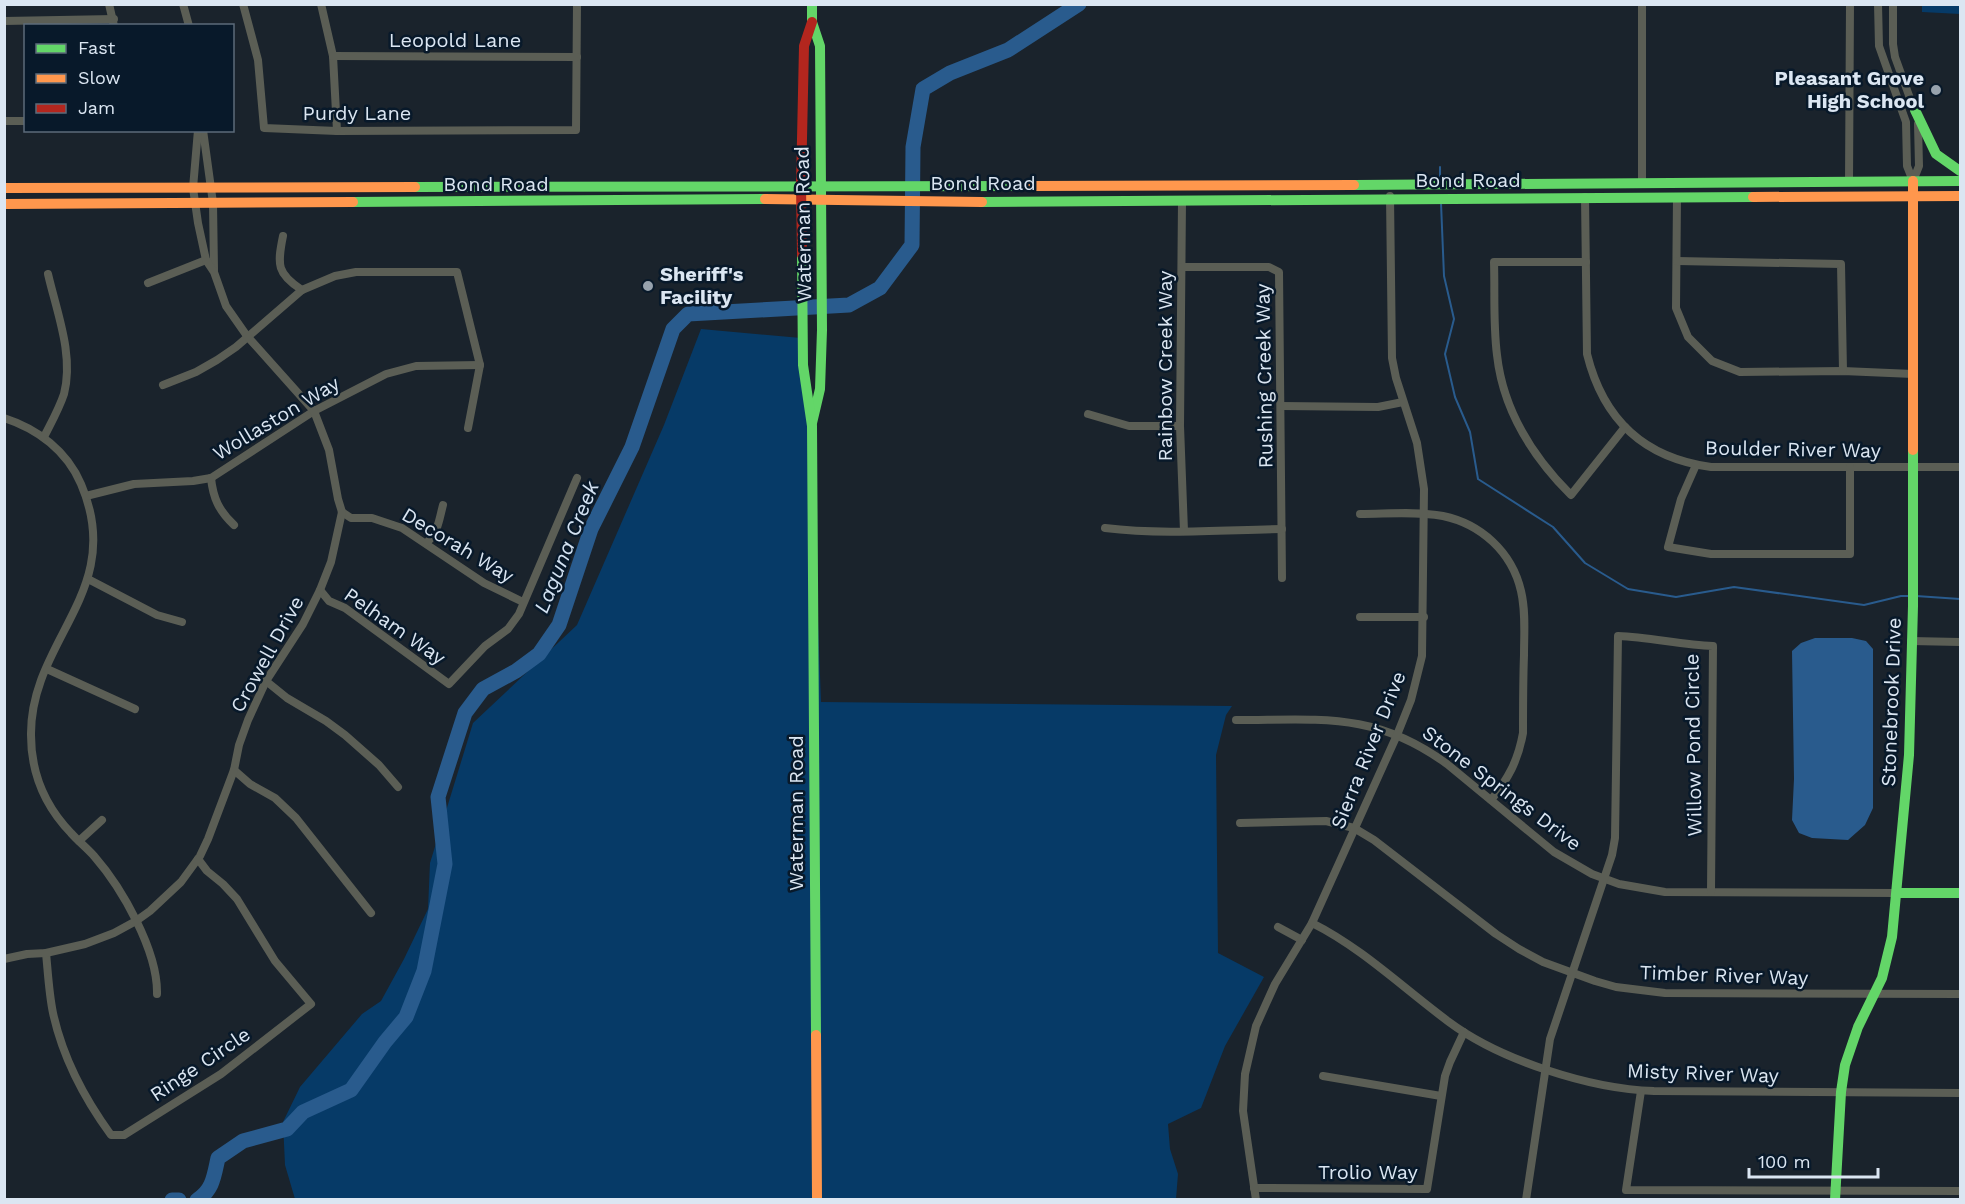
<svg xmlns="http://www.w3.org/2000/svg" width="1965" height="1204" font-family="'Work Sans',sans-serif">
	<rect width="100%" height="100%" fill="#1a232c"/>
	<g fill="#063a67">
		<polygon points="1922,5 1960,5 1960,14 1922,12"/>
		<polygon points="701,329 801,338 812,458 821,702 1232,706 1226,715 1216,755 1218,953 1264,977 1225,1046 1201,1108 1168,1124 1170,1149 1178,1174 1176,1199 295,1199 285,1165 283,1122 300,1087 362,1014 381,1001 404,959 428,909 430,863 473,723 577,625 664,425"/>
	</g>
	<polygon fill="#295b8d" points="1815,638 1852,638 1866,641 1873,649 1873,808 1865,825 1848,840 1812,838 1799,833 1792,820 1794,779 1792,651 1801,643"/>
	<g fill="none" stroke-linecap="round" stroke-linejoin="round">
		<g stroke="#295b8d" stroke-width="2">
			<polyline points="1440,167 1440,179"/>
			<polyline points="1441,203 1444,276 1454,319 1445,354 1455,397 1470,432 1478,479 1553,527 1585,563 1628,589 1676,597 1734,587 1864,605 1901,596 1910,596"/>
			<polyline points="1916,596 1960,599"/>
		</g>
		<g stroke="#295b8d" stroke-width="15">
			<polyline points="172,1200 179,1200"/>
			<path d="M197,1200C213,1190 214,1176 218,1158L243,1141L287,1129L303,1112L351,1090L385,1042L406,1017L424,971L445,864L438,797L465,713L483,689L516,671L539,654L559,625L591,529L632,447L673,329L688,314L849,305L880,288L912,245L913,147L923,89L950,73L1008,50L1079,4"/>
		</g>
		<g stroke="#5b5e55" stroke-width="8">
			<polyline points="109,4 114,26"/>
			<polyline points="183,4 189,26"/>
			<polyline points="243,4 258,60 264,128 337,131 576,130 577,4"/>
			<polyline points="321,4 333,56 337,131"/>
			<polyline points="1642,4 1642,184"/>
			<polyline points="1878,4 1879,46 1906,122 1907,166 1913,181"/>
			<polyline points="1893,4 1893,44 1895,57 1915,112"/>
			<polyline points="4,21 114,19"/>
			<polyline points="333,56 577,57"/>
			<polyline points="4,121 26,121"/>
			<polyline points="203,130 213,203 214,270"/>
			<polyline points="1913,181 1919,166 1918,124"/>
			<polyline points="1849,182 1850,4"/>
			<path d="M1585,197L1587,354C1603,419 1644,458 1711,467H1960"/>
			<polyline points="1677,197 1676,308 1688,337 1712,361 1740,372 1843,371 1913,374"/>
			<polyline points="1182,201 1180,426 1184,531"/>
			<path d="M283,236C277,265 277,274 302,290"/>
			<polyline points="1677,261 1841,264 1843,371"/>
			<path d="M1586,262H1494C1495,293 1493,324 1497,355C1503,410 1533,457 1571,495L1625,427"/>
			<polyline points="1182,267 1269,267 1279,272 1282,578"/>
			<polyline points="148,283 206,260"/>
			<polyline points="163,385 196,372 217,360 236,347 302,290 335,276 356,272 457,272 480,365 468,428"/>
			<polyline points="1281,406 1378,407 1403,402"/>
			<polyline points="1088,414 1129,426 1180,426"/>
			<path d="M4,418C38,429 67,451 81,484C127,591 30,639 31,735C31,772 45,806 71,833C78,841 87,848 94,856C122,888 158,951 157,994"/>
			<path d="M44,437C51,423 59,409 64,394C74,355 57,313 48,274"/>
			<polyline points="1696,465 1681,499 1668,547 1711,554 1850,554 1850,467"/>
			<path d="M211,478C213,498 219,511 234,525"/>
			<polyline points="86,496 134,484 193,481 211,478 314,411 386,374 416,366 480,365"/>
			<polyline points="342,512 351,518 372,518 402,528 484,583 523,602"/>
			<path d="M1360,514C1387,514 1416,511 1443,516C1481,524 1512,552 1521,591C1526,612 1524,634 1524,655C1523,681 1523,707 1523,733C1518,761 1508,779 1491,800"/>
			<path d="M1105,528C1163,535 1223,530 1282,529"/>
			<path d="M426,543C438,534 439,520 443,505"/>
			<polyline points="88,579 157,615 182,622"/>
			<polyline points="320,590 329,601 345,608 449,684 485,646 508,629 519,614 577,478"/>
			<polyline points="1360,617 1424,617"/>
			<polyline points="1911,641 1960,642"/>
			<polyline points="47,669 135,709"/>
			<polyline points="266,681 287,698 326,721 345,735 379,765 398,787"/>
			<path d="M1236,720C1320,720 1375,711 1447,764L1554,852L1592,874L1619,884L1665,892L1897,893"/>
			<polyline points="234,770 250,784 275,798 296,818 371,913"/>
			<polyline points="1240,823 1326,821 1354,828 1374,840 1496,934 1519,949 1543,962 1595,981 1616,987 1665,993 1960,994"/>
			<polyline points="79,841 102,820"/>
			<path d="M1312,923C1362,948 1403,988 1449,1022C1500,1060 1590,1089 1654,1091L1960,1093"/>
			<polyline points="1278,927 1302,940"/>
			<path d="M46,953C48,973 49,994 53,1013C63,1059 84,1098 111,1135H124L221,1074L311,1004L275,961L237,899L223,884L207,871L198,859"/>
			<polyline points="4,959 27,954 46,953 85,944 114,933 136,921 150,911 181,882 200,856 208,839 234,770 239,745 248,720 266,681 303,624 320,590 331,562 342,512 338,499 329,450 314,411 247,336 226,306 214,272 206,260 198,223 193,188 198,130"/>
			<polyline points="1323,1076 1441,1096"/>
			<polyline points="1641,1091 1626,1190 1960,1191"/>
			<polyline points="1254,1188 1427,1189 1445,1076 1450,1062 1464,1032"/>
			<polyline points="1256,1200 1243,1111 1245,1074 1256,1026 1275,984 1312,923 1397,735 1411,700 1422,656 1424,489 1417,443 1396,378 1392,358 1390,196"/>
			<path d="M1526,1200L1550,1039L1612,855L1615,838L1618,636C1650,637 1681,645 1713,646L1711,892"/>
		</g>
		<g stroke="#63d668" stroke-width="10">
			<polyline points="812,4 812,22 820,46 822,330 820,389 812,423"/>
			<polyline points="1915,110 1936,154 1960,171"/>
			<polyline points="1354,185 1960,181"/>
			<polyline points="415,187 1029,186"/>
			<polyline points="353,202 765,199"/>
			<polyline points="982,202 1753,197"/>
			<polyline points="802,255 803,365 812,426 816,1035"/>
			<polyline points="1897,893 1960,893"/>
			<polyline points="1835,1200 1841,1092 1845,1065 1858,1027 1882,978 1892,937 1909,755 1913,606 1913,450"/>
		</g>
		<g stroke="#ff974d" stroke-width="10">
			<polyline points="1913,181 1913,450"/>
			<polyline points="1029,186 1354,185"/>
			<polyline points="4,188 415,187"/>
			<polyline points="1753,197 1960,196"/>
			<polyline points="765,199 982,202"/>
			<polyline points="4,204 353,202"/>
			<polyline points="816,1035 817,1200"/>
		</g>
		<polyline stroke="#b3261e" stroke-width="10" points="802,255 801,185 804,46 812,22"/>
	</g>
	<g fill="#97a2ad" stroke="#08192a" stroke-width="2">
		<circle cx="1936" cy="90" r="6"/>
		<circle cx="648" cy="286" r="6"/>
	</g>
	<g text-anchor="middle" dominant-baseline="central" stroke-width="5" stroke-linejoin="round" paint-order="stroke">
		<g font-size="20" fill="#dbe6f2" stroke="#08192a">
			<text x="455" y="40">Leopold Lane</text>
			<text x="357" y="113">Purdy Lane</text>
			<text x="1468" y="180">Bond Road</text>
			<text x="983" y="183">Bond Road</text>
			<text x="496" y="184">Bond Road</text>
			<text transform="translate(803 224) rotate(-91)">Waterman Road</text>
			<text transform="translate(1165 366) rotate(-90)">Rainbow Creek Way</text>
			<text transform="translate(1264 376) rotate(-91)">Rushing Creek Way</text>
			<text transform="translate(276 418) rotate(-31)">Wollaston Way</text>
			<text transform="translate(1793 449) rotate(1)">Boulder River Way</text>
			<text transform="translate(458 545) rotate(31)">Decorah Way</text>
			<text transform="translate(395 626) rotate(35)">Pelham Way</text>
			<text transform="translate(267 654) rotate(-61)">Crowell Drive</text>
			<text transform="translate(1891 702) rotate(-88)">Stonebrook Drive</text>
			<text transform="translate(1693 745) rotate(-91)">Willow Pond Circle</text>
			<text transform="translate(1368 750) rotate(-68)">Sierra River Drive</text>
			<text transform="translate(1502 788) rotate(37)">Stone Springs Drive</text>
			<text transform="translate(796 813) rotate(-90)">Waterman Road</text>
			<text transform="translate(1724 975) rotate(2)">Timber River Way</text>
			<text transform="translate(200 1064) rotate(-34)">Ringe Circle</text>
			<text transform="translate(1703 1073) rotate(2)">Misty River Way</text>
			<text x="1368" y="1172">Trolio Way</text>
		</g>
		<g font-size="20" font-weight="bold" fill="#dbe6f2" stroke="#08192a" text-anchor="end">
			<text x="1924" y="78">Pleasant Grove<tspan x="1924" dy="23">High School</tspan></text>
			<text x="660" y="274" text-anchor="start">Sheriff's<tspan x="660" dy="23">Facility</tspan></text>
		</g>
		<g font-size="21" font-style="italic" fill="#d4e3f3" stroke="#08192a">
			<text transform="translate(566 547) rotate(-68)">Laguna Creek</text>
		</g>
	</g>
	<rect width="1965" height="1204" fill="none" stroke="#dbe6f2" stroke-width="12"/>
	<rect x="24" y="24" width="210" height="108" fill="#08192a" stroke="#5c6b7a" stroke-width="1.5"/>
	<rect x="36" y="44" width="30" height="9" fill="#63d668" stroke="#5c6b7a" stroke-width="1.5"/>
	<text x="78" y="54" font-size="18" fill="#dbe6f2">Fast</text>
	<rect x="36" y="74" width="30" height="9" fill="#ff974d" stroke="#5c6b7a" stroke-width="1.5"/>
	<text x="78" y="84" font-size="18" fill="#dbe6f2">Slow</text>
	<rect x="36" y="104" width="30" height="9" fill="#b3261e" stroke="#5c6b7a" stroke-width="1.5"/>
	<text x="78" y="114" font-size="18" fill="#dbe6f2">Jam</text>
	<path d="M1749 1168v9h129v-9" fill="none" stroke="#dbe6f2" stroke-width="3"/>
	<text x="1758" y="1168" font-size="18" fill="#dbe6f2" stroke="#08192a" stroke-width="4.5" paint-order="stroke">100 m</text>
</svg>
